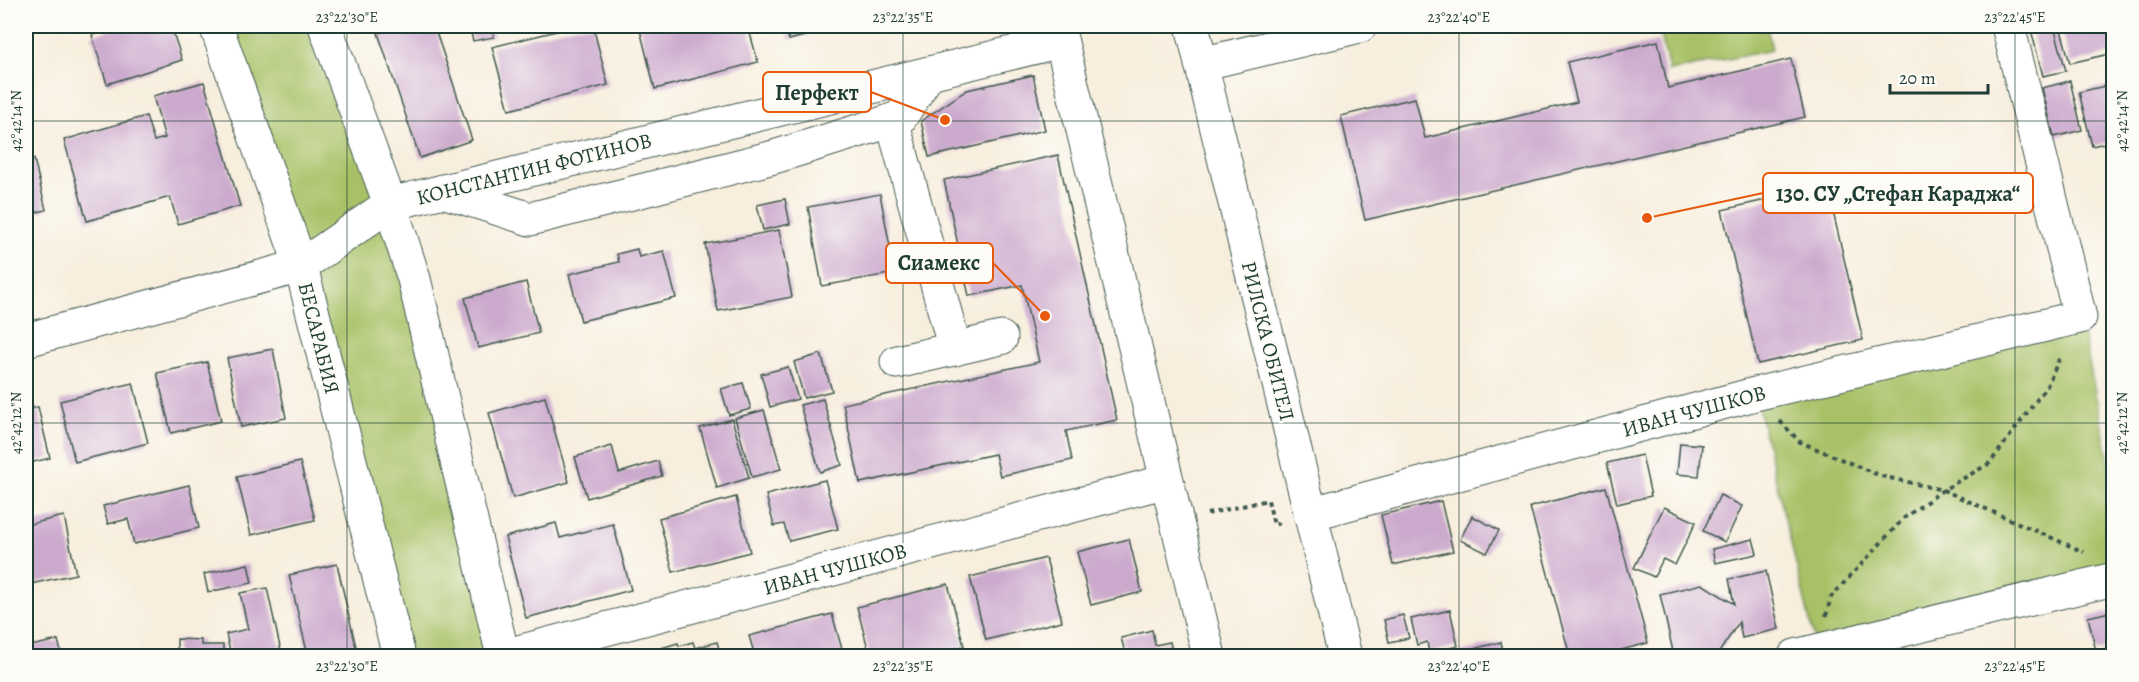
<svg xmlns="http://www.w3.org/2000/svg" width="2139" height="682" font-family="Alegreya,serif">
	<rect width="100%" height="100%" fill="#fdfcf7"/>
	<filter id="ink" filterUnits="userSpaceOnUse"><feTurbulence type="fractalNoise" baseFrequency=".0167" numOctaves="2"/><feDisplacementMap in="SourceGraphic" scale="12" xChannelSelector="R" yChannelSelector="G"/><feConvolveMatrix kernelMatrix="1 2 1 2 8 2 1 2 1" color-interpolation-filters="sRGB"/></filter>
	<filter id="wash" filterUnits="userSpaceOnUse"><feTurbulence type="fractalNoise" baseFrequency=".008" numOctaves="4" result="noise"/><feDisplacementMap in="SourceGraphic" scale="24" xChannelSelector="R" yChannelSelector="G"/><feGaussianBlur stdDeviation="1.35" result="paint"/><feColorMatrix in="noise" values="0 0 0 0 0 0 0 0 0 0 0 0 0 0 0 0 0 1.4 0 .05"/><feComposite in="paint" operator="in"/></filter>
	<g filter="url(#wash)">
		<rect width="100%" height="100%" fill="#f7eedd"/>
		<g fill="#a8c166" stroke="#647f4d" stroke-width="1.5">
			<polygon points="216,26 325,26 390,204 503,656 399,656"/>
			<polygon points="1659,26 1767,26 1772,50 1669,71"/>
			<polygon points="2080,317 2113,481 2113,579 1817,651 1755,394"/>
		</g>
		<g id="blocks">
			<g fill="#ccaacd">
				<polygon points="115,26 171,26 182,60 107,84 92,35 116,28"/>
				<polygon points="400,26 434,26 472,140 420,158 378,33"/>
				<polygon points="469,26 491,26 494,37 473,41"/>
				<polygon points="577,26 593,26 608,85 509,110 492,47"/>
				<polygon points="639,26 748,26 758,62 655,89"/>
				<polygon points="785,26 842,26 789,40"/>
				<polygon points="926,26 961,26 928,34"/>
				<polygon points="2030,26 2054,26 2066,71 2043,76"/>
				<polygon points="2060,26 2114,26 2114,53 2070,63"/>
				<polygon points="1658,41 1668,88 1791,59 1805,117 1365,220 1341,116 1415,98 1425,138 1577,102 1567,62"/>
				<polygon points="1033,75 1045,130 929,157 921,121 967,90"/>
				<polygon points="2070,81 2082,130 2054,137 2042,88"/>
				<polygon points="204,82 240,206 178,224 170,197 87,221 64,140 146,116 154,141 165,138 153,96"/>
				<polygon points="2114,84 2114,141 2092,146 2079,92"/>
				<polygon points="1058,155 1117,420 1066,431 1072,460 1000,476 995,454 860,483 843,404 1039,362 1022,285 969,296 944,180"/>
				<polygon points="34,159 46,210 26,215 26,161"/>
				<polygon points="1827,186 1863,340 1758,364 1722,210"/>
				<polygon points="880,194 895,273 822,286 808,207"/>
				<polygon points="785,199 790,224 763,230 757,205"/>
				<polygon points="779,230 792,297 718,311 705,244"/>
				<polygon points="637,249 639,257 664,251 676,298 581,321 569,274 619,262 617,254"/>
				<polygon points="526,282 539,333 478,348 465,298"/>
				<polygon points="273,349 286,418 241,427 227,358"/>
				<polygon points="821,354 832,391 804,398 794,362"/>
				<polygon points="207,362 221,421 171,433 157,373"/>
				<polygon points="788,367 798,399 770,407 761,374"/>
				<polygon points="133,383 148,443 75,462 60,401"/>
				<polygon points="743,383 751,409 729,415 721,389"/>
				<polygon points="545,397 569,482 513,498 489,413"/>
				<polygon points="823,399 842,465 820,472 800,405"/>
				<polygon points="38,407 50,458 26,464 26,410"/>
				<polygon points="764,410 781,469 752,477 735,418"/>
				<polygon points="732,419 749,478 717,488 700,428"/>
				<polygon points="1680,443 1702,445 1699,476 1677,474"/>
				<polygon points="612,446 619,473 658,461 662,476 587,498 575,457"/>
				<polygon points="1642,455 1651,496 1617,504 1607,463"/>
				<polygon points="300,462 315,520 251,535 237,477"/>
				<polygon points="825,480 838,529 789,541 784,524 774,526 766,495"/>
				<polygon points="189,485 199,528 134,544 128,519 108,524 103,506"/>
				<polygon points="1606,487 1648,643 1598,656 1570,656 1530,507"/>
				<polygon points="1720,495 1742,506 1725,542 1703,531"/>
				<polygon points="736,497 750,552 673,572 659,518"/>
				<polygon points="1441,501 1453,551 1393,565 1381,515"/>
				<polygon points="1664,507 1696,522 1675,565 1663,559 1654,577 1634,568"/>
				<polygon points="64,516 76,574 26,585 26,525"/>
				<polygon points="1472,516 1499,530 1487,553 1460,540"/>
				<polygon points="556,523 560,538 613,524 631,590 526,618 505,537"/>
				<polygon points="1129,539 1142,592 1091,605 1077,552"/>
				<polygon points="1753,539 1757,554 1715,563 1712,549"/>
				<polygon points="1046,558 1062,621 986,640 970,577"/>
				<polygon points="248,564 252,583 208,592 204,574"/>
				<polygon points="337,564 358,656 308,656 289,575"/>
				<polygon points="1766,571 1779,629 1742,638 1739,622 1718,654 1705,656 1674,656 1660,594 1702,584 1734,604 1729,579"/>
				<polygon points="948,584 964,646 923,656 870,656 857,607"/>
				<polygon points="267,588 282,656 231,656 226,634 248,629 240,593"/>
				<polygon points="1450,610 1458,646 1429,653 1427,642 1417,645 1411,619"/>
				<polygon points="2114,611 2114,647 2096,651 2088,617"/>
				<polygon points="832,614 844,656 755,656 749,636"/>
				<polygon points="1403,615 1409,638 1389,642 1384,620"/>
				<polygon points="1152,630 1155,645 1170,642 1173,656 1110,656 1125,652 1121,638"/>
				<polygon points="177,639 201,640 201,645 223,645 223,656 177,656"/>
				<polygon points="58,640 62,656 26,656 26,647"/>
				<polygon points="693,642 695,648 717,642 721,656 652,656 651,651 678,643 679,646"/>
				<polygon points="1501,642 1504,656 1462,656 1461,652"/>
			</g>
		</g>
	</g>
	<g filter="url(#ink)">
		<use href="#blocks" fill-opacity="0" stroke="#3f584d" stroke-width="1.5"/>
		<g fill="none" stroke-linecap="round" stroke-linejoin="round">
			<g stroke="#3f584d" stroke-width="35">
				<g id="minor">
					<polyline points="216,26 301,266 399,656"/>
					<polyline points="325,26 390,204 414,279 503,656"/>
					<polyline points="1058,26 1209,656"/>
					<polyline points="1192,26 1345,656"/>
					<polyline points="1201,64 1360,26"/>
					<polyline points="892,120 955,349"/>
					<polyline points="443,191 530,219 774,157 900,118 929,73"/>
					<polyline points="26,340 301,266 390,204 1061,41"/>
					<polyline points="897,362 1001,338"/>
					<polyline points="1310,514 1755,394 2080,317 2008,26"/>
					<polyline points="503,656 1167,481"/>
					<polyline points="1795,656 2114,579"/>
				</g>
			</g>
			<g stroke="#3f584d" stroke-width="4" stroke-dasharray="4.5 4.5" stroke-linecap="butt">
				<polyline points="1780,421 1800,442 1881,476 1943,490 2084,552"/>
				<polyline points="1207,514 1268,500 1274,525 1280,523"/>
				<polyline points="1826,616 1831,597 1904,518 1943,490 1990,463 2047,386 2061,355"/>
			</g>
			<use href="#minor" stroke="#fff" stroke-width="33"/>
		</g>
	</g>
	<path fill="none" stroke="#1f3d34" stroke-width="1.5" stroke-opacity="0.45" d="M347,26V656M903,26V656M1459,26V656M2015,26V656M26,121H2114M26,423H2114"/>
	<g text-anchor="middle" dominant-baseline="central" stroke-width="5" stroke-linejoin="round" paint-order="stroke">
		<g font-size="21" fill="#1f3d34" stroke="#fdfcf7">
			<text transform="translate(534 169) rotate(-14)">КОНСТАНТИН ФОТИНОВ</text>
			<text transform="translate(319 338) rotate(76)">БЕСАРАБИЯ</text>
			<text transform="translate(1268 341) rotate(76)">РИЛСКА ОБИТЕЛ</text>
			<text transform="translate(1694 411) rotate(-15)">ИВАН ЧУШКОВ</text>
			<text transform="translate(835 569) rotate(-15)">ИВАН ЧУШКОВ</text>
		</g>
	</g>
	<path fill="none" stroke="#e8590c" stroke-width="2" d="M945 120L871 92M1647 218L1763 193M1045 316L993 263"/>
	<g fill="#e8590c" stroke="#fdfcf7" stroke-width="2">
		<circle cx="945" cy="120" r="6"/>
		<circle cx="1647" cy="218" r="6"/>
		<circle cx="1045" cy="316" r="6"/>
	</g>
	<g fill="#fdfcf7" stroke="#e8590c" stroke-width="2">
		<rect x="763" y="72" width="108" height="40" rx="6"/>
		<rect x="1763" y="173" width="270" height="40" rx="6"/>
		<rect x="886" y="243" width="107" height="40" rx="6"/>
	</g>
	<g font-size="22" text-anchor="middle" font-weight="bold" fill="#1f3d34">
		<text x="817" y="100">Перфект</text>
		<text x="1898" y="201">130. СУ „Стефан Караджа“</text>
		<text x="939" y="270">Сиамекс</text>
	</g>
	<rect width="2139" height="682" fill="none" stroke="#fdfcf7" stroke-width="66"/>
	<path d="M1890 84v9h98v-9" fill="none" stroke="#1f3d34" stroke-width="3"/>
	<text x="1899" y="84" font-size="18" fill="#1f3d34" stroke="#fdfcf7" stroke-width="4.5" paint-order="stroke">20 m</text>
	<rect x="33" y="33" width="2073" height="616" fill="none" stroke="#1f3d34" stroke-width="2"/>
	<g font-size="15" text-anchor="middle" fill="#1f3d34">
		<text x="347" y="22">23°22'30"E</text>
		<text x="903" y="22">23°22'35"E</text>
		<text x="1459" y="22">23°22'40"E</text>
		<text x="2015" y="22">23°22'45"E</text>
		<text transform="translate(16 121) rotate(-90)" y="5">42°42'14"N</text>
		<text transform="translate(2122 121) rotate(-90)" y="5">42°42'14"N</text>
		<text transform="translate(16 423) rotate(-90)" y="5">42°42'12"N</text>
		<text transform="translate(2122 423) rotate(-90)" y="5">42°42'12"N</text>
		<text x="347" y="671">23°22'30"E</text>
		<text x="903" y="671">23°22'35"E</text>
		<text x="1459" y="671">23°22'40"E</text>
		<text x="2015" y="671">23°22'45"E</text>
	</g>
</svg>
